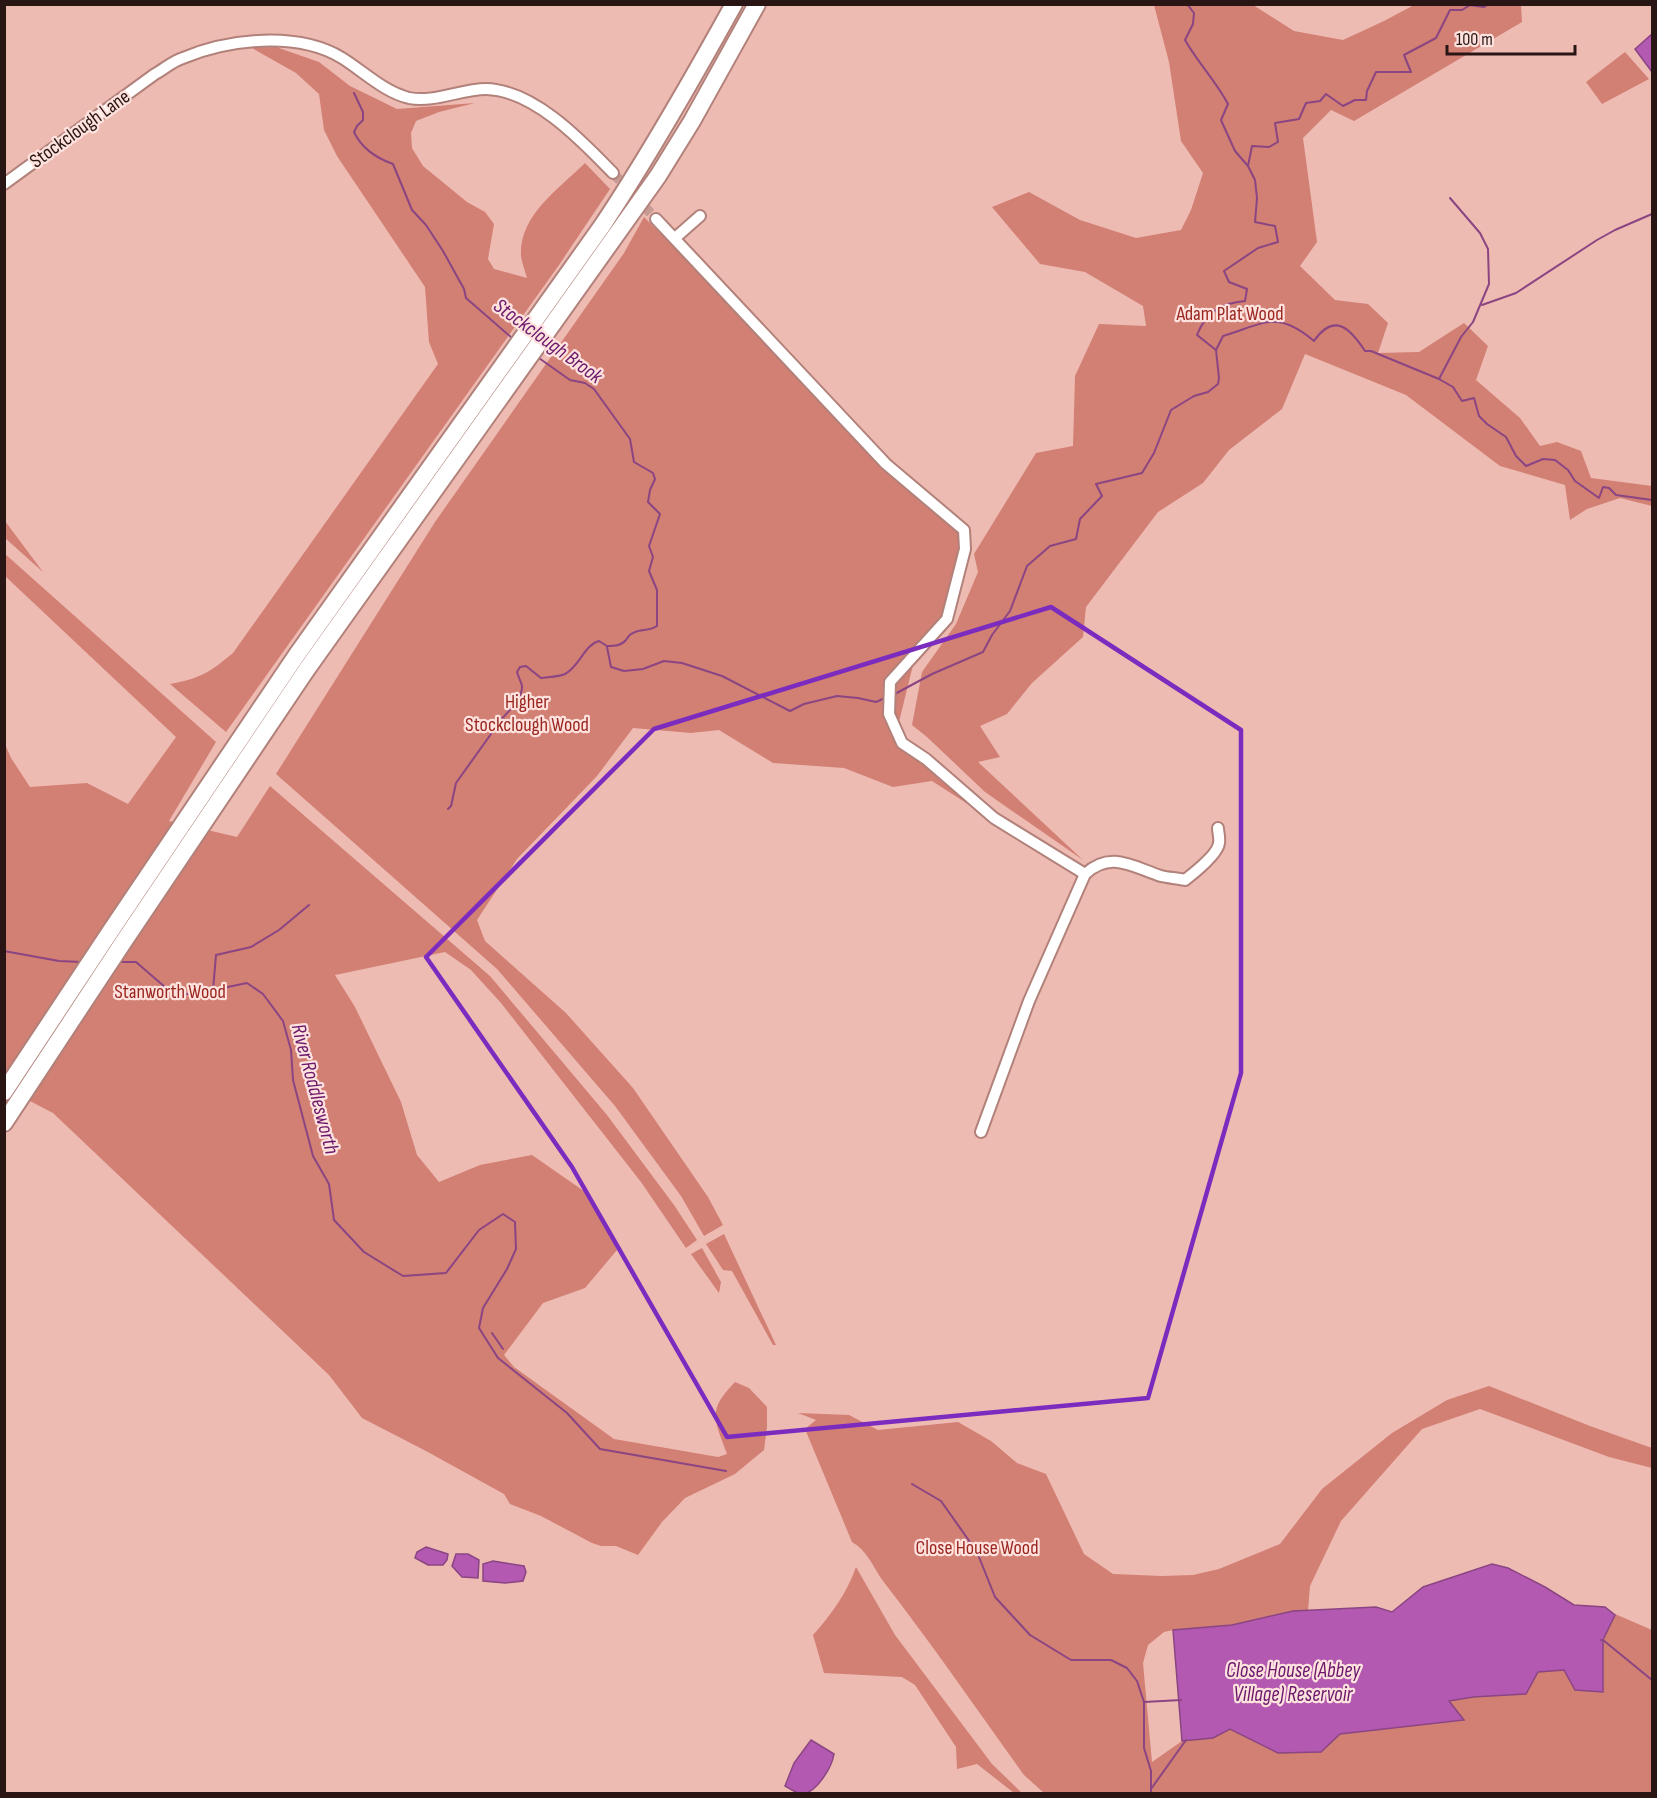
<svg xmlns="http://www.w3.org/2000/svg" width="1657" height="1798" font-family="'Sofia Sans Condensed',sans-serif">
	<rect width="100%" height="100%" fill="#eebbb3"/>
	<g fill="#d27f74">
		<polygon points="1154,5 1253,5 1294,31 1343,40 1384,21 1414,5 1521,5 1522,22 1354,121 1331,110 1303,138 1317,242 1300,266 1335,300 1368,304 1388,323 1378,353 1419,352 1464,323 1488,346 1476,380 1520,418 1540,446 1557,442 1581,451 1591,478 1652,486 1652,506 1620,498 1587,509 1570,520 1565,485 1500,466 1406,395 1305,354 1282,409 1229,450 1203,483 1158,512 1086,607 1083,637 1032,683 1007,714 980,726 1000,757 978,762 1083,860 985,792 927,737 912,725 922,672 956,624 978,572 974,554 1036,453 1073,446 1075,376 1099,324 1146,326 1143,306 1085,272 1040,264 992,207 1029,192 1080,220 1136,238 1181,230 1191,210 1203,173 1181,141 1169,62"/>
		<path d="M276,47L319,62L350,86L397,109L475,103L439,112L416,121L411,133L412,148L423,166L467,202L485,212L494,224L488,259L494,269L527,278C525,271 522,263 521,256C519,215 559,189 585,163L610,189L559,265L226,732L170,684C201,678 209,673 233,653L438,364L429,342L425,287L337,156L324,130L319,94L296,73L252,48Z"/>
		<polygon points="1625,52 1649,79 1602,104 1586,82"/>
		<polygon points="644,217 958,531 961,543 960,559 944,619 913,665 897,730 909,750 1066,867 932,781 893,787 844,768 773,763 719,730 691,733 633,728 597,776 517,859 477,920 485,941 566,1013 633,1088 708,1197 723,1225 704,1236 681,1196 615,1106 497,969 276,774 435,522 624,253"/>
		<polygon points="5,521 43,572 5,538"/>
		<path d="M4,553L216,742L169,821L237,837L270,786L490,976L607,1115L674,1205L697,1240L686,1248L641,1182L501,1003L471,970L445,952L335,975L355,1007L401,1102L417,1155L439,1182L480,1165L532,1155L591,1196L617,1250L585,1288L543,1303L504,1355L514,1367L614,1439L718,1457L727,1454C714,1418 707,1411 735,1382L749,1388L767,1407V1427L764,1450L735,1474L685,1498L662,1522L638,1555L616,1546H601L592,1543L541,1516L510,1504L504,1494L426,1451L362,1418L329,1375L53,1113L5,1088V744L11,758L30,787L87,783L128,804L176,737L5,576Z"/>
		<polygon points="724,1234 776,1345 773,1345 732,1271 723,1270 706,1244"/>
		<polygon points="702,1248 721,1282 719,1293 691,1254"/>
		<path d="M1489,1386L1590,1426L1652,1448V1468L1609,1457L1480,1409L1422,1429L1341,1521L1310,1586L1308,1611L1284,1613L1232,1625L1173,1630L1164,1632L1148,1645L1143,1663L1152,1762L1182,1741L1213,1738L1230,1729L1278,1753L1340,1734L1463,1720L1448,1701L1473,1697L1526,1694L1538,1672L1564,1670L1603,1692V1640L1615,1614L1652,1630V1793H1044L1024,1775C977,1710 932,1644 883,1581C873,1567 867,1550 852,1542L805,1429L816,1420L798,1413L849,1415L878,1430L958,1422L991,1441L1017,1463L1046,1474L1084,1554L1113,1574L1162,1576L1193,1575L1219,1569L1280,1544L1322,1489L1392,1433L1447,1400Z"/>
		<path d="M856,1567L895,1635L992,1764L1022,1793H1014L977,1764L957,1769L956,1747L915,1685L902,1677L824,1673L813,1635C831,1615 847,1593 856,1567Z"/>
	</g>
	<g fill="#b359b1" stroke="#8a4582" stroke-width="1.5">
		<polygon points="1652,34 1652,72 1635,49"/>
		<polygon points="426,1547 448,1554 447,1560 443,1565 428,1565 415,1558 417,1552"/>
		<polygon points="456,1554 468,1554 479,1560 478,1578 462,1577 452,1566"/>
		<polygon points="493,1561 524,1566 526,1572 523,1581 505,1583 483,1581 483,1564"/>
		<polygon points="1492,1564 1508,1568 1545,1587 1574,1605 1605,1607 1615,1615 1603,1640 1603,1692 1575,1690 1564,1670 1538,1672 1526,1694 1473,1697 1449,1701 1464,1720 1340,1734 1321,1752 1278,1753 1230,1729 1213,1738 1182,1741 1173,1630 1232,1625 1293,1611 1376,1607 1392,1612 1423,1587"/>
		<path d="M811,1740L834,1754C832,1767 817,1792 803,1794C797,1794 790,1789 785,1786L794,1763Z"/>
	</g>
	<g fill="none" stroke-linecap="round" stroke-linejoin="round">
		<g stroke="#8a4582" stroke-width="2">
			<path d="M1187,4L1194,13L1193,24L1185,40C1198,63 1216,81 1228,104L1221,120L1235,151L1248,166L1255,180L1257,198L1255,222L1275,226L1278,242L1258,248L1224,271L1229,282L1247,289L1245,301C1222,303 1206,312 1197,335L1216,350"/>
			<path d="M354,93L363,112V120L357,126L354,132C362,149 376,158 393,164L412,210L426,225L443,251L464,289L466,298L512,338"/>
			<polyline points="1248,166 1252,146 1269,147 1278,142 1275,123 1299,119 1306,103 1320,101 1326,94 1343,106 1355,100 1366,100 1367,91 1376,72 1411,72 1404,55 1436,38 1450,10 1462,10 1470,5 1484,7 1489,4"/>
			<polyline points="1482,305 1516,293 1597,240 1615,230 1652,214"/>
			<path d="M1216,350L1223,336C1263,324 1277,309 1314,341C1334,312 1350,328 1365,351H1371L1439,379L1453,387L1462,401L1474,398L1479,416L1487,424L1506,437L1516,456L1526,466L1543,459L1555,460L1568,470L1575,481L1599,498L1603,487L1609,488L1616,495L1652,500"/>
			<polyline points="1439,379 1461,337 1473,322 1489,284 1488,249 1480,233 1450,198"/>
			<polyline points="607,647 611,667 624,671 643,669 664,661 682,663 722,676 790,711 804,704 837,696 858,698 876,702 885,698"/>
			<polyline points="893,695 932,674 983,652 992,635 1010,611 1027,566 1050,546 1076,539 1080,519 1102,496 1096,484 1142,473 1154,453 1171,410 1194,396 1208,392 1218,384 1219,378 1216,350"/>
			<path d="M448,809L451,806L456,783L491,734C498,718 523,703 522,686C521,681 518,676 517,672L520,667L526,666L541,678C548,677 559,677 565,674C580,666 584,645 599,641L607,646C614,646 621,646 626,640C629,636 628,635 633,633C641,628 648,632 657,626V590L649,571L653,557L649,546L660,514L648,502L650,490L655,479L653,473L634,462L630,439L594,389L585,383L570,380L536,356"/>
			<polyline points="4,951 59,961 81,962"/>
			<polyline points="120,962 136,962 173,994 194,994 247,983 263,994 283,1021 291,1050 293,1080 313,1156 329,1184 334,1220 364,1252 403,1276 446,1273 479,1230 503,1214 515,1222 516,1249 507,1269 483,1308 479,1328 498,1358 567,1413 600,1449 726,1471"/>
			<polyline points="213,990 216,955 251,947 279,930 309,905"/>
			<polyline points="492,1333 503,1349"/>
			<polyline points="912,1484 941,1501 977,1552 995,1597 1030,1635 1071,1660 1111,1660 1127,1668 1137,1681 1144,1702 1181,1700"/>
			<polyline points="1601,1640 1603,1640 1652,1680"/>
			<polyline points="1144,1702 1144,1748 1151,1771 1151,1794"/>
			<polyline points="1151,1789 1186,1740"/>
		</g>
		<polyline stroke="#c79a93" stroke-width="10" stroke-dasharray="10 5" stroke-linecap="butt" points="613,173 656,219"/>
		<g stroke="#b1817a" stroke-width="14">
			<g id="minor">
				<path d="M4,184L155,74C164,69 173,61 183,58C229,39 297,31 342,58C363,71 384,92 409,98C434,103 461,89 486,89C534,90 582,141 613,173"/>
				<polyline points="656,219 886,464 964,530 965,549 947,619 890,682 889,714 902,743 926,759 994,818 1085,874"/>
				<polyline points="675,238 700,216"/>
				<path d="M981,1132L1029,1001L1085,874C1111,850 1133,867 1161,876C1169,878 1177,878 1185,880C1194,873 1218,854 1219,843C1220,838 1218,832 1218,828"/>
			</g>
		</g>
		<g stroke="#b1817a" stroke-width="20">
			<g id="highway">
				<path d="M4,1092L110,932L296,656L602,226C650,154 692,80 734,4"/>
				<polyline points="4,1123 122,944 307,669 658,176 692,121 757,4"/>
			</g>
		</g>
		<use href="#minor" stroke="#fff" stroke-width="10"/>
		<use href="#highway" stroke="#fff" stroke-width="16"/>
	</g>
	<path fill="none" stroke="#7b2cbf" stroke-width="4.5" stroke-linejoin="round" d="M1051,607L1241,730V1073L1148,1398L727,1437L572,1167L426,957L654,729Z"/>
	<g text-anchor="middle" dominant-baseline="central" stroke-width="4.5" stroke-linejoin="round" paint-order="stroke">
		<g font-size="20" fill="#291614" stroke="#fee2de">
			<text transform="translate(80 129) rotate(-36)">Stockclough Lane</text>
		</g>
		<g font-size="20" fill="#9a2620" stroke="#fee2de">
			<text x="1230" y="314">Adam Plat Wood</text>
			<text x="527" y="702">Higher<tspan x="527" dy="23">Stockclough Wood</tspan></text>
			<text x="170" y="992">Stanworth Wood</text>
			<text x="977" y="1548">Close House Wood</text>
		</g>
		<g font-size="21" font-style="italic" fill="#6b176b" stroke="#fee2de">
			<text transform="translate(548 341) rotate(36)">Stockclough Brook</text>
			<text transform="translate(315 1089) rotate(75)">River Roddlesworth</text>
			<text x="1293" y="1670">Close House (Abbey<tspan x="1293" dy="24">Village) Reservoir</tspan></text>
		</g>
	</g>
	<rect width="1657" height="1798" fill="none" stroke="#291614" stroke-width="12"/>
	<path d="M1447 45v9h128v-9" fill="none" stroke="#291614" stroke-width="3"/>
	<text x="1456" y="45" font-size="18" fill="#291614" stroke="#fee2de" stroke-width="4.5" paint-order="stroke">100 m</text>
</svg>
